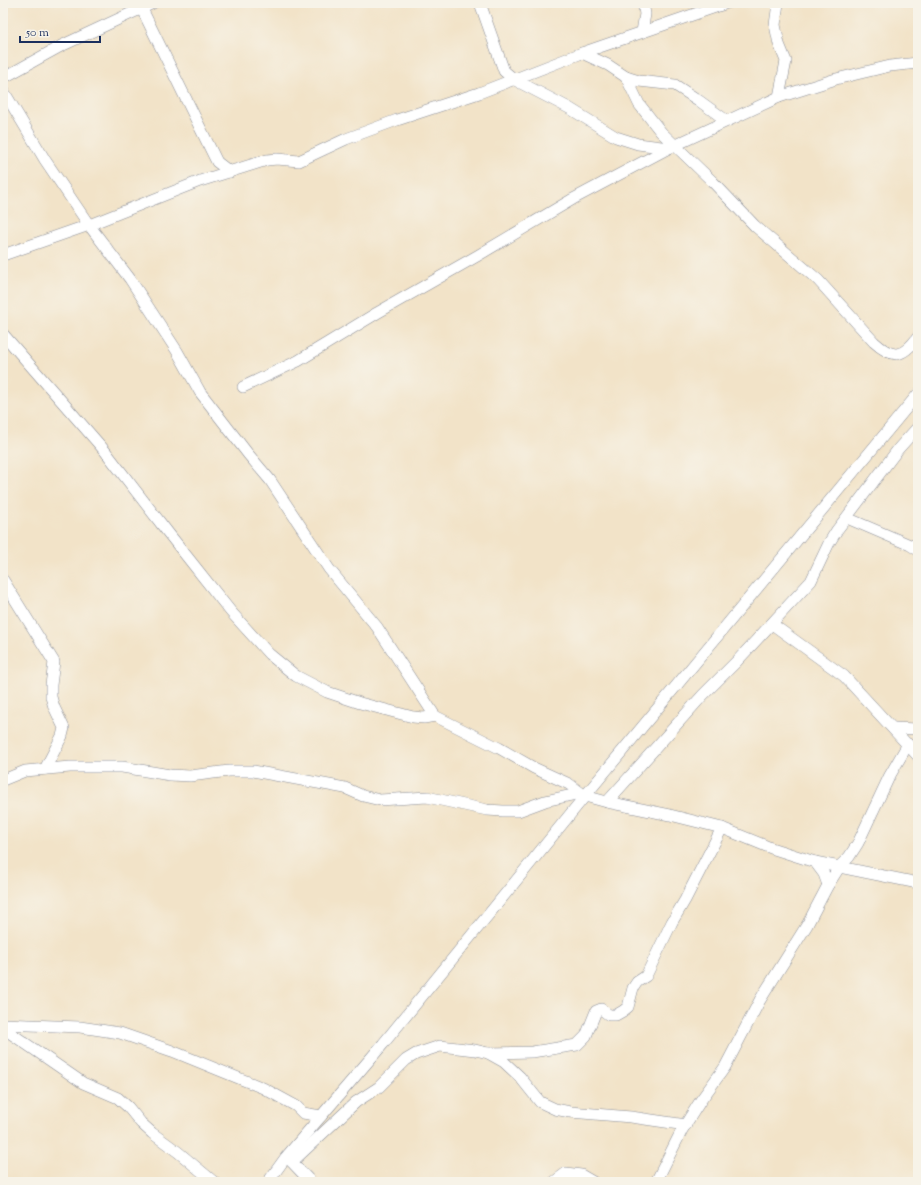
<svg xmlns="http://www.w3.org/2000/svg" width="921" height="1185" font-family="'Sorts Mill Goudy',serif">
	<rect width="100%" height="100%" fill="#f7f3e8"/>
	<filter id="ink" filterUnits="userSpaceOnUse"><feTurbulence type="fractalNoise" baseFrequency=".025" numOctaves="2"/><feDisplacementMap in="SourceGraphic" scale="8" xChannelSelector="R" yChannelSelector="G"/><feConvolveMatrix kernelMatrix="1 2 1 2 8 2 1 2 1" color-interpolation-filters="sRGB"/></filter>
	<filter id="wash" filterUnits="userSpaceOnUse"><feTurbulence type="fractalNoise" baseFrequency=".012" numOctaves="4" result="noise"/><feDisplacementMap in="SourceGraphic" scale="16" xChannelSelector="R" yChannelSelector="G"/><feGaussianBlur stdDeviation="0.9" result="paint"/><feColorMatrix in="noise" values="0 0 0 0 0 0 0 0 0 0 0 0 0 0 0 0 0 1.4 0 .05"/><feComposite in="paint" operator="in"/></filter>
	<g filter="url(#wash)">
		<rect width="100%" height="100%" fill="#f2e3c8"/>
	</g>
	<g filter="url(#ink)">
		<g fill="none" stroke-linecap="round" stroke-linejoin="round">
			<g stroke="#868993" stroke-width="12">
				<g id="minor">
					<polyline points="139,3 213,154 217,162 230,172"/>
					<polyline points="480,3 504,71 515,80 569,108 616,137 638,144 669,148"/>
					<polyline points="778,3 775,25 779,44 786,61 779,97"/>
					<polyline points="642,32 645,14 643,3"/>
					<polyline points="582,53 608,65 626,77 639,81 675,85 698,100 727,121"/>
					<path d="M626,77L639,104L661,132L712,181L755,226L818,280L874,342C894,360 903,357 918,337"/>
					<polyline points="3,78 61,46 153,3"/>
					<polyline points="3,90 45,160 89,225 130,279 177,351 200,392 248,454 270,480 329,569 377,627 435,716 499,748 534,768 569,784 585,796 607,802 670,815 722,828 771,848 815,862 918,883"/>
					<polyline points="3,255 89,225 200,181 267,160 277,159 299,161 346,139 397,120 479,93 582,53 727,3"/>
					<polyline points="3,334 105,451 169,534 231,612 269,654 296,676 327,692 360,703 413,717 424,718 435,716"/>
					<polyline points="243,387 298,361 377,313 477,256 573,199 669,148 779,97 836,79 890,66 918,63"/>
					<polyline points="847,518 910,545 918,550"/>
					<polyline points="3,580 54,662 51,685 51,697 54,707 64,728 62,736 45,769"/>
					<polyline points="772,624 844,676 918,756"/>
					<polyline points="893,728 918,729"/>
					<polyline points="3,780 25,771 70,767 122,767 170,775 190,776 229,771 253,771 345,788 363,796 380,800 427,797 487,810 503,811 518,811 545,801 572,795 579,792"/>
					<polyline points="607,802 703,695 737,661 811,581 829,543 837,530 899,448 918,427"/>
					<polyline points="815,862 824,874 828,885"/>
					<polyline points="3,1024 80,1027 120,1033 172,1051 263,1088 296,1106 303,1113 321,1116"/>
					<polyline points="3,1028 83,1083 118,1098 128,1107 141,1123 152,1133 178,1152 214,1182"/>
					<polyline points="488,1053 532,1052 577,1045 586,1036 596,1011 601,1009 609,1015 616,1015 623,1011 628,1007 633,988 637,982 646,976 672,922 685,900 722,828"/>
					<polyline points="287,1157 311,1182"/>
					<polyline points="292,1162 356,1102 379,1087 406,1060 416,1054 440,1046 475,1050 488,1053 504,1062 520,1077 540,1102 555,1109 570,1112 631,1117 686,1125"/>
					<polyline points="268,1182 286,1157 383,1044 585,796 918,394"/>
					<polyline points="554,1182 566,1173 581,1175 593,1182"/>
					<polyline points="656,1182 682,1130 701,1100 725,1067 760,1000 807,925 828,885 840,866 849,857 858,843 889,777 908,744"/>
				</g>
			</g>
			<use href="#minor" stroke="#fff" stroke-width="11"/>
		</g>
	</g>
	<rect width="921" height="1185" fill="none" stroke="#f7f3e8" stroke-width="16"/>
	<path d="M20 36v6h80v-6" fill="none" stroke="#1b2f5e" stroke-width="2"/>
	<text x="26" y="36" font-size="12" fill="#1b2f5e" stroke="#f7f3e8" stroke-width="3" paint-order="stroke">50 m</text>
</svg>
